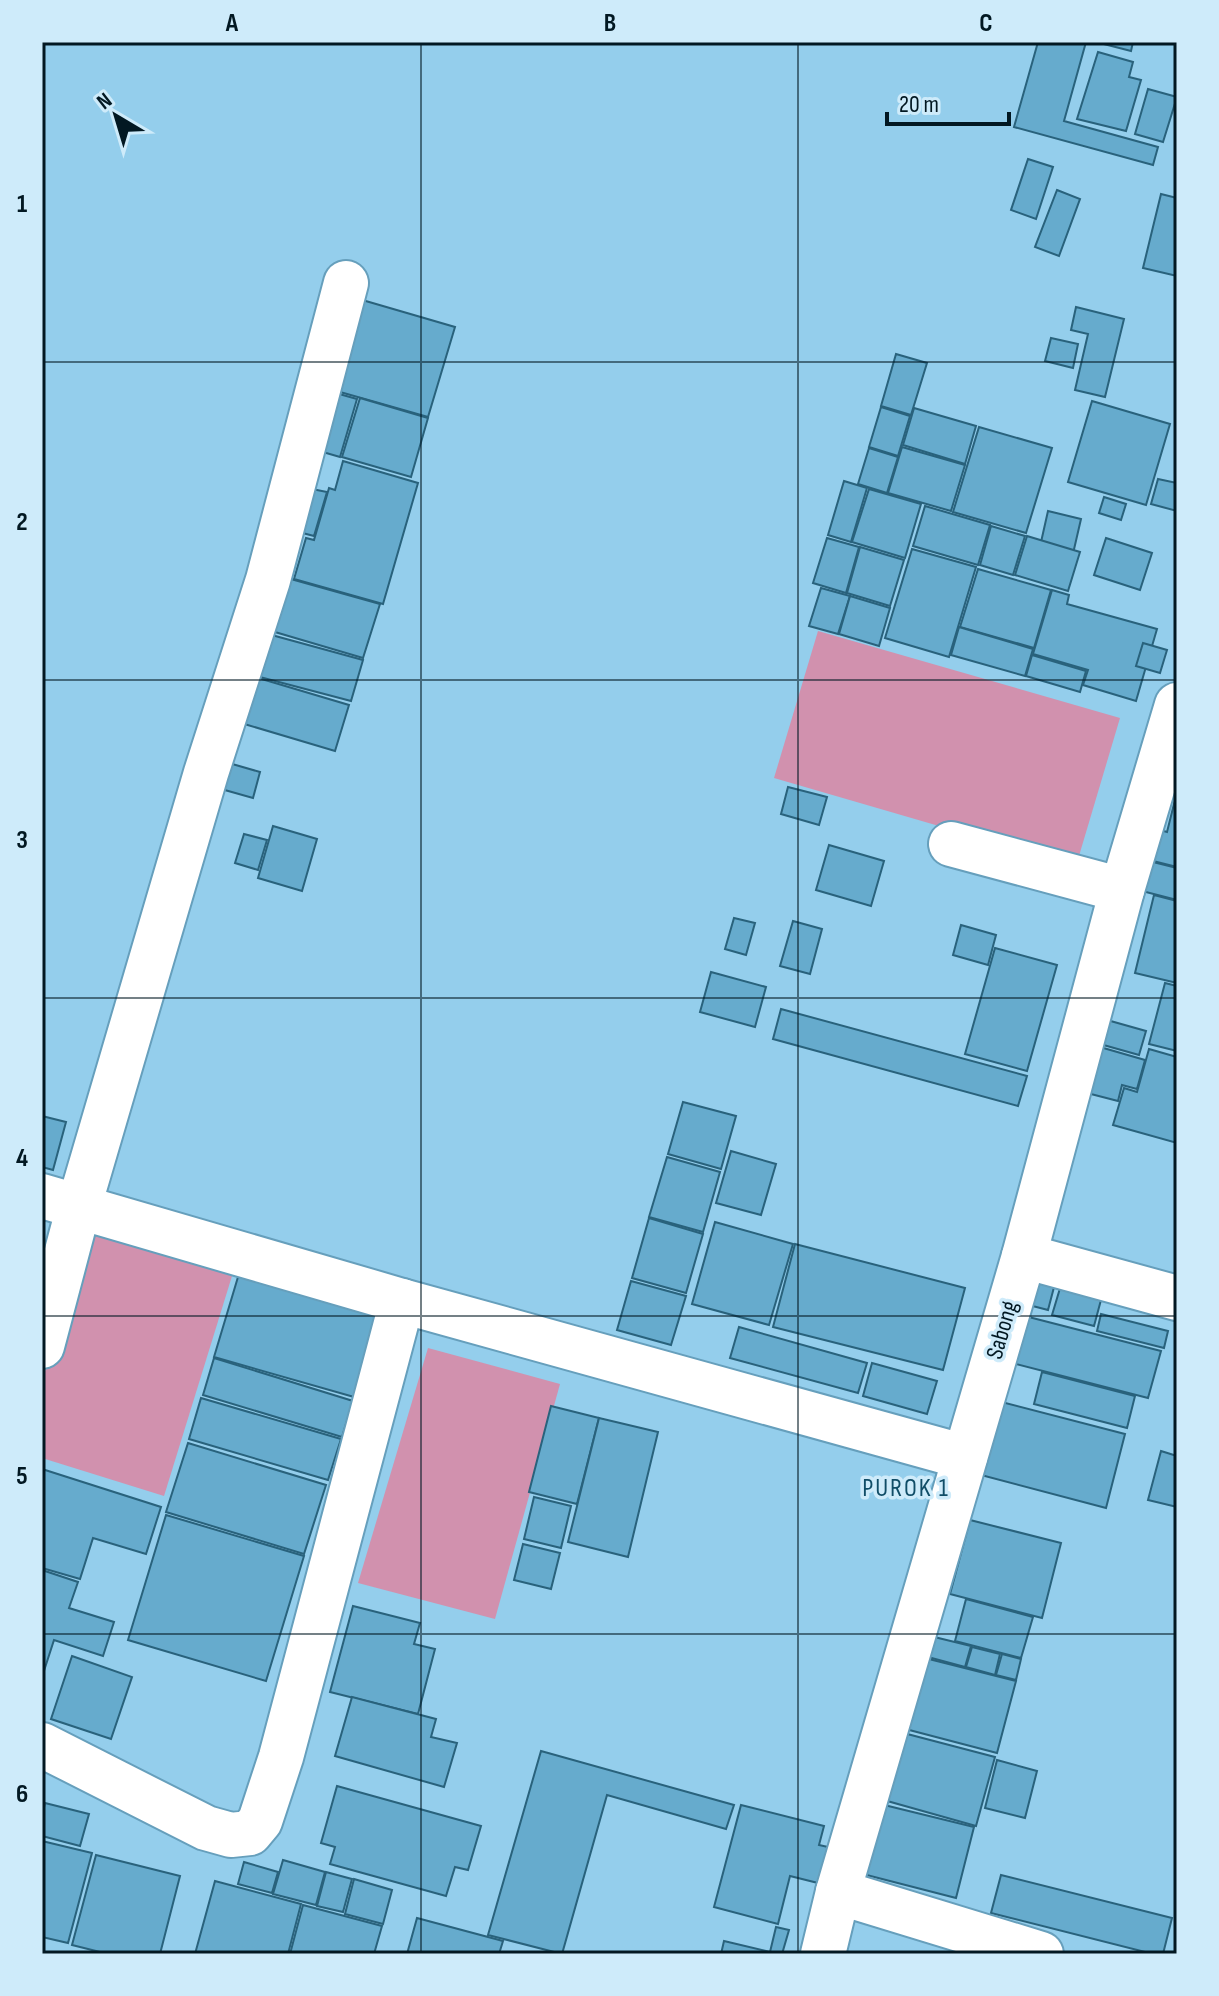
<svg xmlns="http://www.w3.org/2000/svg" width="1219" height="1996" font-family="'Sofia Sans Condensed',sans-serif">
	<rect width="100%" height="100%" fill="#94ceec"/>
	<g fill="#d191ae">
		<polygon points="818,631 1120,718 1076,866 774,778"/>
		<polygon points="82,1230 232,1276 164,1496 42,1458 42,1383"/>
		<polygon points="428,1348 560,1384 495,1619 358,1583"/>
	</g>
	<g fill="#66abcd" stroke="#29627c" stroke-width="2">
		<polygon points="1038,42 1086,42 1064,121 1158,147 1153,165 1014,127"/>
		<polygon points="1096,42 1133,42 1131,51"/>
		<polygon points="1098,52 1133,62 1129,77 1141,80 1126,131 1077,119"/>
		<polygon points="1148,89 1177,97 1163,142 1135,134"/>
		<polygon points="1028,159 1053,167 1036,219 1011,210"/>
		<polygon points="1057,190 1080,199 1059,256 1035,247"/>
		<polygon points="1161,194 1177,198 1177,276 1143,268"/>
		<polygon points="352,297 455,327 428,417 326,388"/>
		<polygon points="1076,307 1124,319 1105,397 1075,390 1088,334 1071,330"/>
		<polygon points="1051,338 1078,344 1073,368 1045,361"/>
		<polygon points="896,354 927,363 911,415 881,406"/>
		<polygon points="325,390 357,399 340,457 309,448"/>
		<polygon points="360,398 428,418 411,477 342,457"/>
		<polygon points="1092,401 1170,424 1146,505 1068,482"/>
		<polygon points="881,407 910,416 898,456 869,447"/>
		<polygon points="914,408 976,426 965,464 903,445"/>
		<polygon points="979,427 1052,448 1026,533 953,512"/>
		<polygon points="902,447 965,465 951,511 888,493"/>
		<polygon points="869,448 898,457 887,493 858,484"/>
		<polygon points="343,461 418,483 383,604 294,579 306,538 314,540 329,488 335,490"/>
		<polygon points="1158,479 1177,483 1177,511 1151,504"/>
		<polygon points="844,481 867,488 851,542 828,535"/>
		<polygon points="302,487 327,492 314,536 291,530"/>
		<polygon points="869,489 921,504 905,558 852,542"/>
		<polygon points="1104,497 1126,504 1121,520 1099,513"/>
		<polygon points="925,506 990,525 978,565 913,546"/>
		<polygon points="1048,511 1081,519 1072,558 1039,551"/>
		<polygon points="991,526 1025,536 1013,575 980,565"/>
		<polygon points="1027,536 1080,552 1068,591 1015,575"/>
		<polygon points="827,538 859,547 846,593 813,583"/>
		<polygon points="1106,538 1152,553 1140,590 1094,575"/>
		<polygon points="860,547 904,560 890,606 847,593"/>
		<polygon points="912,549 976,567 949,657 885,638"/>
		<polygon points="978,569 1051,590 1034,648 960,627"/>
		<polygon points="273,574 380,604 363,658 258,627"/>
		<polygon points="821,588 850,596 838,634 809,626"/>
		<polygon points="1052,590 1069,595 1067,604 1157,629 1136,701 1083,685 1088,670 1033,654"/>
		<polygon points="850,596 890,608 879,646 839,634"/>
		<polygon points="959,627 1033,649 1025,676 951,655"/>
		<polygon points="268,634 363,660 351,701 256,676"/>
		<polygon points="1143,643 1167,650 1160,673 1136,666"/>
		<polygon points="1032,655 1086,671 1080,692 1026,676"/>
		<polygon points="255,677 349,705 335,751 241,723"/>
		<polygon points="215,759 260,772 253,798 207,785"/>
		<polygon points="788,787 827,797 819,825 781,814"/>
		<polygon points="1177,792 1177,867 1149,860 1157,829 1167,832"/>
		<polygon points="273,826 317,839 302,891 258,878"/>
		<polygon points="244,834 267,840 258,870 235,863"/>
		<polygon points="829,845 884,861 871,906 816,890"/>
		<polygon points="1149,861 1177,868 1177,900 1142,891"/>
		<polygon points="1154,895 1177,901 1177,983 1135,973"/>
		<polygon points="734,918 755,923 746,955 725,949"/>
		<polygon points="793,921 822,929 810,974 780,966"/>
		<polygon points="961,925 996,935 988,965 953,955"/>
		<polygon points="995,948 1057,965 1027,1071 965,1054"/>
		<polygon points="711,972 766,987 755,1027 700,1012"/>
		<polygon points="1165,983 1177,986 1177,1051 1149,1044"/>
		<polygon points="781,1009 1027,1076 1018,1106 773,1039"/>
		<polygon points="1107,1020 1146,1031 1139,1055 1100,1044"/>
		<polygon points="1100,1047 1145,1060 1137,1089 1122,1085 1118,1101 1087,1093"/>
		<polygon points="1149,1049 1177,1057 1177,1143 1113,1125 1124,1088 1137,1092"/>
		<polygon points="683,1102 736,1116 721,1169 668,1154"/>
		<polygon points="42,1116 66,1122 53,1170 42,1167"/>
		<polygon points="731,1151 776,1164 761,1215 716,1203"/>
		<polygon points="667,1157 720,1172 703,1232 649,1217"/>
		<polygon points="649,1218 703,1234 686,1293 632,1278"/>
		<polygon points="715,1222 793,1244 769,1325 692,1304"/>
		<polygon points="795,1244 965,1288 943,1370 773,1327"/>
		<polygon points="1031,1265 1058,1272 1048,1310 1021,1303"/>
		<polygon points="241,1267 381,1308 354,1397 214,1357"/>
		<polygon points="1064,1275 1105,1285 1094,1326 1052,1315"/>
		<polygon points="631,1281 686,1296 671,1345 617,1330"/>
		<polygon points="1017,1314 1161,1351 1148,1398 1004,1361"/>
		<polygon points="1101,1314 1168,1331 1164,1348 1097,1331"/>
		<polygon points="739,1327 867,1363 858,1393 730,1358"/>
		<polygon points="214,1358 353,1401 342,1437 203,1395"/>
		<polygon points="872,1363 937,1381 927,1414 863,1396"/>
		<polygon points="1042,1372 1135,1396 1127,1428 1034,1404"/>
		<polygon points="201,1398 341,1439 328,1480 189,1439"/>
		<polygon points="986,1398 1125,1434 1106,1508 966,1471"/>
		<polygon points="551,1406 599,1418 577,1504 529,1492"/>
		<polygon points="599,1418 658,1432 628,1557 568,1542"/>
		<polygon points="188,1443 326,1485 304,1554 166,1512"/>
		<polygon points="1161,1451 1177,1456 1177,1507 1148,1500"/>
		<polygon points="42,1469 161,1507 146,1554 93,1538 80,1579 42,1568"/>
		<polygon points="534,1497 571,1506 561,1548 524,1539"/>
		<polygon points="166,1515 304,1556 266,1681 128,1640"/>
		<polygon points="970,1520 1061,1543 1042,1618 950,1594"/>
		<polygon points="523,1544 560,1553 551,1589 514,1580"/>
		<polygon points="42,1570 78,1582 69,1608 114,1622 103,1656 54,1640 42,1677"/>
		<polygon points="966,1599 1033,1617 1021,1658 955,1641"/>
		<polygon points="353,1606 420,1623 414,1644 435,1649 418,1714 330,1692"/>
		<polygon points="918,1633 971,1646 965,1667 913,1653"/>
		<polygon points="972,1647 1000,1654 995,1675 966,1667"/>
		<polygon points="1002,1654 1021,1659 1016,1680 996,1675"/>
		<polygon points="913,1655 1016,1681 997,1753 894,1726"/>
		<polygon points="72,1656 132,1677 111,1739 51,1719"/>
		<polygon points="352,1697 436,1719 431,1737 457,1743 444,1787 335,1756"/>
		<polygon points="892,1730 995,1757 976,1826 873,1797"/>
		<polygon points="541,1751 734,1805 726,1829 607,1795 562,1954 488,1935"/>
		<polygon points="997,1760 1037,1771 1025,1818 985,1808"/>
		<polygon points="337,1786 481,1826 468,1870 455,1867 446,1896 330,1864 335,1847 321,1843"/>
		<polygon points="872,1802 974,1827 956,1898 855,1872"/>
		<polygon points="45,1803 89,1814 80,1846 42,1836 42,1816"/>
		<polygon points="741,1805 824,1826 819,1845 828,1847 818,1883 790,1876 778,1924 714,1907"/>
		<polygon points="42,1841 92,1853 68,1943 42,1937"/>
		<polygon points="96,1855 180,1876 160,1954 108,1954 72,1945"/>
		<polygon points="283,1860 325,1872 316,1905 273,1894"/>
		<polygon points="244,1862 278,1872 272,1893 238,1884"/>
		<polygon points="326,1872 352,1879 343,1912 317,1906"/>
		<polygon points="1001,1875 1172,1918 1163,1954 1153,1954 991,1913"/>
		<polygon points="354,1879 392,1890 383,1924 345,1914"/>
		<polygon points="215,1881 301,1904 288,1954 195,1954"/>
		<polygon points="303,1905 382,1926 374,1954 290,1954"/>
		<polygon points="417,1918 503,1941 499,1954 407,1954"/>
		<polygon points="776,1927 789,1930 782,1954 770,1952"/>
		<polygon points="724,1941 770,1952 775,1954 721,1954"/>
	</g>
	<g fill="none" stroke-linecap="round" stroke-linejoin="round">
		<g stroke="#669fbc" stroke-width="48">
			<g id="minor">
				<polyline points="951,844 1122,890"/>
				<polyline points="42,1196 402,1301 965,1457"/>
				<polyline points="1024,1256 1177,1298"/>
				<polyline points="42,1346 79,1206 206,773 268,580 346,283"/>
				<polyline points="42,1745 206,1828 231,1835 250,1833 260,1821 281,1757 402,1301"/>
				<polyline points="838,1892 1041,1954"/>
				<polyline points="823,1954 838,1892 1024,1256 1122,890 1177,705"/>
			</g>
		</g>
		<use href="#minor" stroke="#fff" stroke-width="44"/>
	</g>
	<path fill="none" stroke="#021822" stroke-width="2" stroke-opacity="0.55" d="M421,42V1954M798,42V1954M42,362H1177M42,680H1177M42,998H1177M42,1316H1177M42,1634H1177"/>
	<g text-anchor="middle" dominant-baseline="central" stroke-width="7" stroke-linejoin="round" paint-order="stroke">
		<g font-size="24" fill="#021822" stroke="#ceebfa">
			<text transform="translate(1002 1330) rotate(-74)">Sabong</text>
		</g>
		<g font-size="26" letter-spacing="2" fill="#104d67" stroke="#ceebfa">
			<text x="906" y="1488">PUROK 1</text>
		</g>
	</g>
	<rect width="1219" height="1996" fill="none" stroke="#ceebfa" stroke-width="88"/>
	<g transform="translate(116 116) rotate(322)" stroke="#ceebfa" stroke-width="6" paint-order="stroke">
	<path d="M0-6L14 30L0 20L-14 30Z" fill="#021822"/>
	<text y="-12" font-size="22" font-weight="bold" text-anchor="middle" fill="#021822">N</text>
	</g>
	<path d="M887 112v12h122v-12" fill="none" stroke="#021822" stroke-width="4"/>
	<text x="899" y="112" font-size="24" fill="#021822" stroke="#ceebfa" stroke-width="6" paint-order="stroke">20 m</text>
	<rect x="44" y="44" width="1131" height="1908" fill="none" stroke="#021822" stroke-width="3"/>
	<g font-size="26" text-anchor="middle" font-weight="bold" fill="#021822">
		<text x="232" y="31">A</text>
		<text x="610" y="31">B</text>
		<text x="986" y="31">C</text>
		<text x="22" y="212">1</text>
		<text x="22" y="530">2</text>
		<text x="22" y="848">3</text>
		<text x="22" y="1166">4</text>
		<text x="22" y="1484">5</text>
		<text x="22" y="1802">6</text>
	</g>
</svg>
